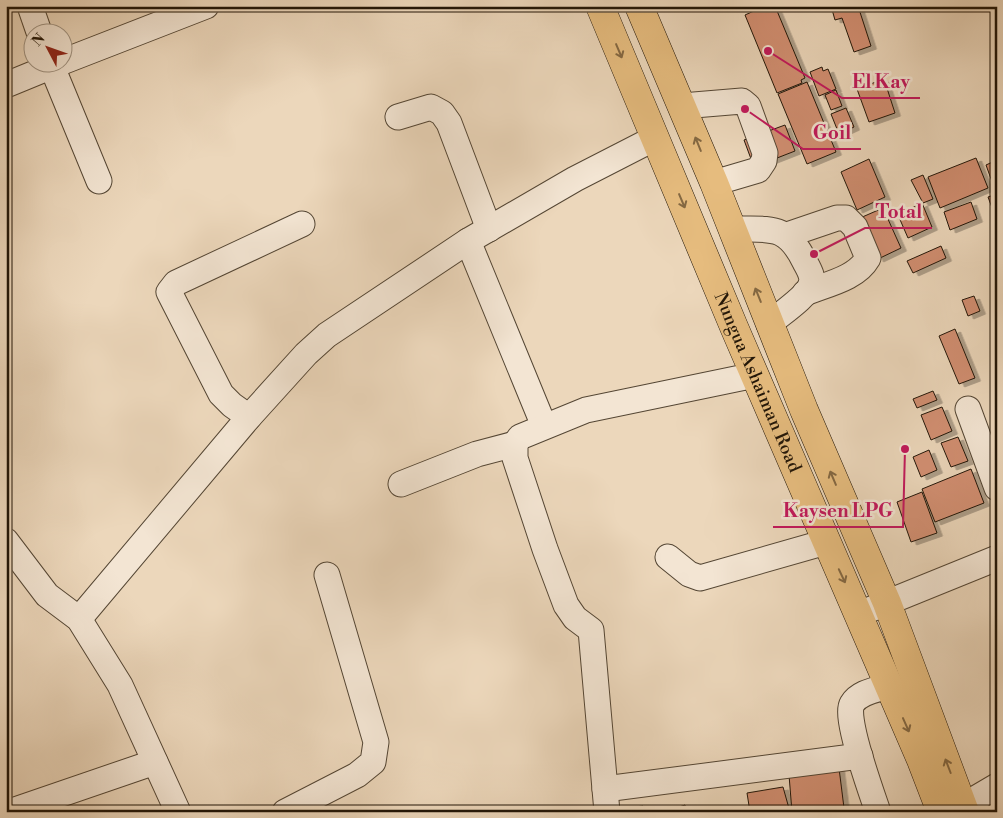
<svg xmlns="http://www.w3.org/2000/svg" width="1003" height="818" font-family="'Libre Bodoni',serif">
	<defs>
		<filter id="shadow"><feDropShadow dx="5.5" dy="3" stdDeviation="0" flood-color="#0004"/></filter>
	</defs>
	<rect width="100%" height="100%" fill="#ecd7bb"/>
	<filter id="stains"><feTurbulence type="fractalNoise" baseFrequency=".004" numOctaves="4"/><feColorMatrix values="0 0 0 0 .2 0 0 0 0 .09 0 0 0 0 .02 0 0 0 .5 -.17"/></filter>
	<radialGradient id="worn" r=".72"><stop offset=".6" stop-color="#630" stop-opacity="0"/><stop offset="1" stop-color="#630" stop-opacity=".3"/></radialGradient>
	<g fill="#d28f72" stroke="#211507" filter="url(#shadow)">
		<polygon points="765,6 769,9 775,6 805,78 801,80 802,83 777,93 745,15"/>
		<polygon points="831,6 858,6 871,46 854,52 842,18 835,20"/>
		<polygon points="822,67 823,71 828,69 836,89 819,96 810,72"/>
		<polygon points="884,79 895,113 869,122 857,89"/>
		<polygon points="807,82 836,152 807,164 778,94"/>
		<polygon points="836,90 842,106 831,110 825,95"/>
		<polygon points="846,108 854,127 839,134 831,114"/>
		<polygon points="785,125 795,151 754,167 744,140"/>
		<polygon points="976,158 988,188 940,208 928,177"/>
		<polygon points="869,159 885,197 857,210 841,172"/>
		<polygon points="997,160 997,189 995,190 986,165"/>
		<polygon points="923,175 933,199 923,203 911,180"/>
		<polygon points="997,194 997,221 988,197"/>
		<polygon points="971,202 977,219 950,230 944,212"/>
		<polygon points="922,203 932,227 908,238 898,215"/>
		<polygon points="883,208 901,248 878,259 860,218"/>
		<polygon points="941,246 946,258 913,273 907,261"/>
		<polygon points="974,296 980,311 968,316 962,300"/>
		<polygon points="955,329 975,378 959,384 939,336"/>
		<polygon points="933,391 937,400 917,408 913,399"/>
		<polygon points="942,407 952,431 931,440 921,415"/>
		<polygon points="958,437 968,461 951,467 941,443"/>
		<polygon points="929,450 937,470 921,477 913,457"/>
		<polygon points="971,469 984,503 935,522 922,489"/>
		<polygon points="922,492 937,533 911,542 897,502"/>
		<polygon points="839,768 844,808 820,812 792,812 789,775"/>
		<polygon points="783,787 790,812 750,812 747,793"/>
		<polygon points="685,805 687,812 664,812"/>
		<polygon points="643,806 643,812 618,812 618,809"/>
	</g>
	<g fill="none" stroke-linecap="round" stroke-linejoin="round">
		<g stroke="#544634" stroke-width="27">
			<g id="minor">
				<polyline points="30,6 39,32"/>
				<polyline points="50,62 99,181"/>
				<polyline points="62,62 206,6"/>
				<polyline points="6,85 62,62"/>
				<polyline points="682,106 742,101 748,106 765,153 764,161 758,170 714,183"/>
				<polyline points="398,117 431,107 442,113 449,123 489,229"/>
				<path d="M732,229C770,230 786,223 805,262C808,268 814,277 811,284C808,296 779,315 769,324"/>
				<path d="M787,235L837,218H846L855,227L868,258C856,279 827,284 805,293"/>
				<polyline points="468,241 544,426"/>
				<polyline points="968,409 997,488"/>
				<polyline points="249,417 232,405 221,394 169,292 176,283 302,224"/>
				<polyline points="401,484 477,454 515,444"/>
				<polyline points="6,541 47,595 79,619 120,685 178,812"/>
				<polyline points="668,557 689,574 700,578 826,542"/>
				<polyline points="859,614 997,558"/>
				<polyline points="79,619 249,417 306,354 327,335 468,241 575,179 655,138"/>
				<polyline points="605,789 860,756"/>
				<polyline points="963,806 997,786"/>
				<polyline points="9,812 155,762"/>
				<polyline points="285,812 357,775 373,762 376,742 327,575"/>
				<polyline points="607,812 591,630 575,618 566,605 545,549 515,458 515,444 520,437 586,410 755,375"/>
				<path d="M878,812C872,794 844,717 852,704C859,692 876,690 889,686"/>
			</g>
		</g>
		<g stroke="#211507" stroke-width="29">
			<g id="major">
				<path id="s1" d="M600,6L734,327L921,760L941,812"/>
				<polyline points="639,6 714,183 804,410 887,603 965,812"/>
			</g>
		</g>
		<use href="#minor" stroke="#f3e5d3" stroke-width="25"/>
		<use href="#major" stroke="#e6bc7e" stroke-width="28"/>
	</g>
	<defs><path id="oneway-shaft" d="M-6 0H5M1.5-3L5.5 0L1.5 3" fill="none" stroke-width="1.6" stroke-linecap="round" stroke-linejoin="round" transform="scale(1.25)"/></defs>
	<g stroke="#846842">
		<use href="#oneway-shaft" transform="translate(619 51) rotate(67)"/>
		<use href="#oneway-shaft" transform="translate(698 144) rotate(-112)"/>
		<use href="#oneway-shaft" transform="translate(682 201) rotate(67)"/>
		<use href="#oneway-shaft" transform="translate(758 295) rotate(-112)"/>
		<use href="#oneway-shaft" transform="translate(833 478) rotate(-113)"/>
		<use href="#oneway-shaft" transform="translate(842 576) rotate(65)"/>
		<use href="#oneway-shaft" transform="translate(906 725) rotate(66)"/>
		<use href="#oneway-shaft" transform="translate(948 766) rotate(-111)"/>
	</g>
	<g text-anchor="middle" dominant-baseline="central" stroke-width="5" stroke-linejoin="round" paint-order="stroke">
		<g font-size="18" fill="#211507" stroke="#f3e5d3">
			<text stroke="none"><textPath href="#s1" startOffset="408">Nungua Ashaiman Road</textPath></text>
		</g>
	</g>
	<path fill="none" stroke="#c2185b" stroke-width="2" d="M768 51L842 98H920M745 109L803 149H861M814 254L865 228H932M905 449L903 527H773"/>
	<g fill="#c2185b" stroke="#f3e5d3" stroke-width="2">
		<circle cx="768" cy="51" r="5"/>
		<circle cx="745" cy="109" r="5"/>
		<circle cx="814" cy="254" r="5"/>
		<circle cx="905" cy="449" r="5"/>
	</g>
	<g font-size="19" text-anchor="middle" font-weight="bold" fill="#c2185b" stroke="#f3e5d3" stroke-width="5" stroke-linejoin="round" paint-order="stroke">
		<text x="881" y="88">El Kay</text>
		<text x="832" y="139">Goil</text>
		<text x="899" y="218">Total</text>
		<text x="838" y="517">Kaysen LPG</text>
	</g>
	<rect width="1003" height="818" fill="none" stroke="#ecd7bb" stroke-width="25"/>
	<rect x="8" y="8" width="988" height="803" fill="none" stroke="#211507" stroke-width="2.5"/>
	<rect x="12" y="12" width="978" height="793" fill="none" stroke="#211507"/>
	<g transform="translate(48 48) rotate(311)"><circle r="24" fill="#f3e5d3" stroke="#9f9281"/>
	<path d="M0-4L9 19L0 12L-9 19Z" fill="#8f2418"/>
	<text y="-8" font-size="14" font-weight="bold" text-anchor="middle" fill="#211507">N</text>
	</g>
	<rect width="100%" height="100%" filter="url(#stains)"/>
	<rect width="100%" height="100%" fill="url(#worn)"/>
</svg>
